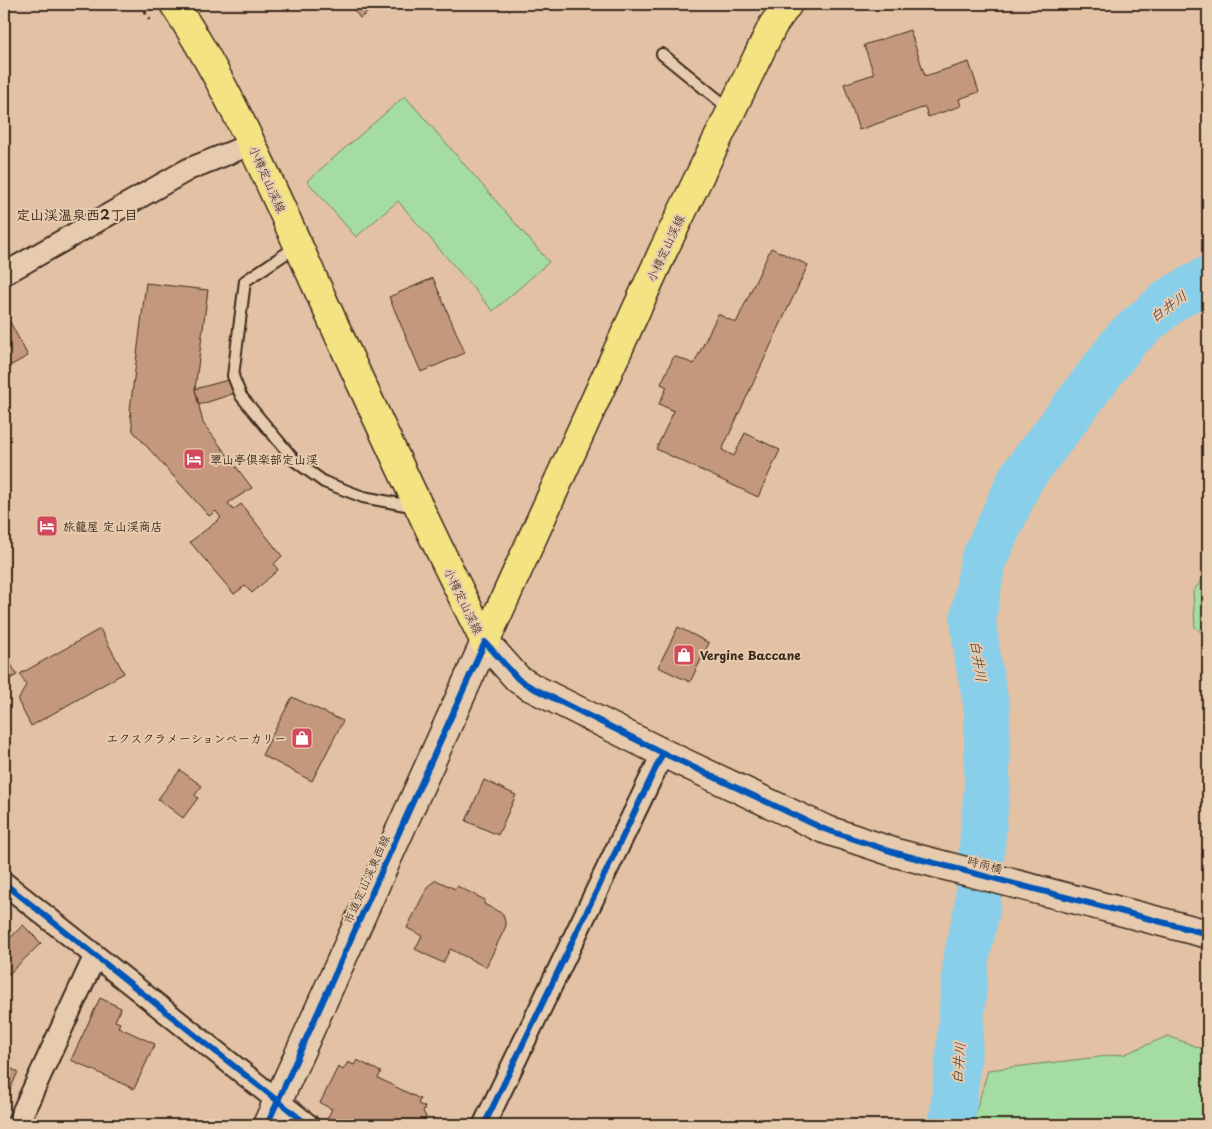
<svg xmlns="http://www.w3.org/2000/svg" width="1212" height="1129" font-family="'Playpen Sans','Klee One',sans-serif">
	<rect width="100%" height="100%" fill="#e3c1a4"/>
	<filter id="ink" filterUnits="userSpaceOnUse"><feTurbulence type="fractalNoise" baseFrequency=".02" numOctaves="2"/><feDisplacementMap in="SourceGraphic" scale="10" xChannelSelector="R" yChannelSelector="G"/><feConvolveMatrix kernelMatrix="1 2 1 2 8 2 1 2 1" color-interpolation-filters="sRGB"/></filter>
	<g filter="url(#ink)">
		<g fill="#a4dca1" stroke="#708360">
			<polygon points="405,96 549,262 493,311 398,201 356,237 307,181"/>
			<polygon points="1208,570 1208,638 1195,627 1193,592"/>
			<polygon points="1168,1036 1208,1051 1208,1125 972,1125 988,1070 1125,1054"/>
		</g>
		<g fill="none" stroke-linecap="round" stroke-linejoin="round">
			<polyline stroke="#89cfea" stroke-width="46" points="949,1125 952,1121 958,1061 966,960 977,910 987,784 987,709 978,661 973,619 983,561 1021,478 1127,338 1172,299 1208,279"/>
		</g>
		<g fill="#c4987d" stroke="#3b2a1e">
			<polygon points="349,4 379,4 360,18"/>
			<polygon points="910,30 925,76 969,62 979,92 959,99 961,106 928,117 925,107 859,130 844,84 874,74 864,45"/>
			<polygon points="771,248 808,265 722,450 734,456 745,433 780,450 758,497 656,449 674,411 659,404 667,387 661,384 674,356 694,364 718,314 736,323"/>
			<polygon points="433,278 465,353 421,372 389,297"/>
			<polygon points="146,283 208,290 195,389 203,423 252,488 228,503 233,510 241,504 282,556 274,564 278,570 252,593 245,586 234,594 190,542 221,518 216,511 209,516 133,431 130,410"/>
			<polygon points="10,322 28,356 4,369 4,325"/>
			<polygon points="239,377 244,390 199,405 195,389"/>
			<polygon points="678,627 709,643 690,682 658,667"/>
			<polygon points="100,629 124,673 31,726 18,701 26,685 20,674"/>
			<polygon points="8,659 17,675 4,682 4,662"/>
			<polygon points="292,697 343,721 312,781 262,755"/>
			<polygon points="180,770 202,786 195,795 198,798 183,818 158,799"/>
			<polygon points="484,780 516,795 498,835 466,821"/>
			<polygon points="436,880 455,889 457,886 485,900 484,904 503,914 506,926 486,967 450,949 443,963 415,949 422,936 407,928 428,886"/>
			<polygon points="23,925 41,943 9,974 4,968 4,944"/>
			<polygon points="100,998 121,1008 115,1021 120,1023 118,1027 155,1044 134,1089 71,1060"/>
			<polygon points="357,1060 381,1072 378,1078 420,1099 418,1104 425,1107 423,1111 426,1117 423,1125 324,1125 332,1109 320,1103 338,1067 343,1070 348,1062 354,1065"/>
			<polygon points="4,1065 18,1072 4,1102"/>
		</g>
		<g fill="none" stroke-linecap="round" stroke-linejoin="round">
			<g stroke="#3b2a1e" stroke-width="14">
				<g id="lane">
					<polyline points="662,54 731,110"/>
					<polyline points="297,246 245,281 233,376 241,396 295,461 324,482 363,497 416,507"/>
				</g>
			</g>
			<g stroke="#3b2a1e" stroke-width="25">
				<g id="street">
					<polyline points="4,274 189,169 252,144"/>
					<polyline points="4,883 308,1125"/>
					<polyline points="17,1125 95,956"/>
					<polyline points="484,1125 663,753"/>
				</g>
			</g>
			<g stroke="#3b2a1e" stroke-width="31">
				<polyline id="secondary" points="267,1125 485,642 518,679 531,687 663,753 824,829 896,853 1208,934"/>
			</g>
			<g stroke="#3b2a1e" stroke-width="31">
				<g id="primary">
					<path d="M174,4C232,92 273,191 317,287C371,406 426,525 485,642"/>
					<polyline points="485,642 664,249 773,25 788,4"/>
				</g>
			</g>
			<polyline stroke="#3b2a1e" stroke-width="3" stroke-dasharray="4 4" stroke-linecap="butt" points="140,4 150,20"/>
			<use href="#lane" stroke="#e7cbae" stroke-width="10"/>
			<use href="#street" stroke="#e7cbae" stroke-width="21"/>
			<use href="#secondary" stroke="#e7cbae" stroke-width="28"/>
			<use href="#primary" stroke="#f4e382" stroke-width="28"/>
			<g stroke="#e7cbae" stroke-width="9">
				<g id="cycleway">
					<polyline points="4,883 308,1125"/>
					<polyline points="267,1125 485,642 518,679 531,687 663,753 824,829 896,853 1208,934"/>
					<polyline points="484,1125 663,753"/>
				</g>
			</g>
			<use href="#cycleway" stroke="#0057b8" stroke-width="6"/>
		</g>
	</g>
	<defs>
		<g id="hotel-square" transform="scale(1.125)"><rect x="-9" y="-9" width="18" height="18" rx="4" fill="#d1495b" stroke="#e7cbae"/><path d="M-6-4.5h1.5V1H6V5H4.5V3h-9V5H-6ZM-4 0a1.8 1.8 0 1 1 3.6 0ZM.5 0V-2.5h3Q6-2.5 6 0Z" fill="#fff"/></g>
		<g id="shop-square" transform="scale(1.125)"><rect x="-9" y="-9" width="18" height="18" rx="4" fill="#d1495b" stroke="#e7cbae"/><path d="M-5-2.5h2.3a2.7 3.5 0 0 1 5.4 0H5L5.5 6h-11ZM-1.5-2.5h3a1.5 2.3 0 0 0-3 0Z" fill="#fff"/></g>
	</defs>
	<g fill-rule="evenodd">
		<use href="#hotel-square" x="194" y="459"/>
		<use href="#hotel-square" x="47" y="526"/>
		<use href="#shop-square" x="684" y="655"/>
		<use href="#shop-square" x="302" y="738"/>
	</g>
	<g text-anchor="middle" dominant-baseline="central" stroke-width="4" stroke-linejoin="round" paint-order="stroke">
		<g font-size="12" fill="#3b2a1e" stroke="#e7cbae">
			<text transform="translate(268 179) rotate(66)">小樽定山渓線</text>
			<text transform="translate(665 248) rotate(-65)">小樽定山渓線</text>
			<text transform="translate(464 601) rotate(64)">小樽定山渓線</text>
			<text transform="translate(985 864) rotate(15)">時雨橋</text>
			<text transform="translate(366 879) rotate(-66)">市道定山渓東西線</text>
		</g>
		<g font-size="12" font-weight="bold" fill="#3b2a1e" stroke="#e7cbae" text-anchor="start">
			<text x="210" y="459">翠山亭倶楽部定山渓</text>
			<text x="63" y="526">旅籠屋 定山渓商店</text>
			<text x="700" y="655">Vergine Baccane</text>
			<text x="286" y="738" text-anchor="end">エクスクラメーションベーカリー</text>
		</g>
		<g font-size="14" font-weight="bold" fill="#3b2a1e" stroke="#e7cbae">
			<text x="77" y="214">定山渓温泉西2丁目</text>
		</g>
		<g font-size="14" font-style="italic" fill="#433a32" stroke="#e7cbae">
			<text transform="translate(1168 306) rotate(-36)">白井川</text>
			<text transform="translate(979 661) rotate(81)">白井川</text>
			<text transform="translate(958 1063) rotate(-85)">白井川</text>
		</g>
	</g>
	<rect width="1212" height="1129" fill="none" stroke="#e7cbae" stroke-width="20"/>
	<rect x="10" y="10" width="1192" height="1109" fill="none" stroke="#3b2a1e" stroke-width="2" filter="url(#ink)"/>
</svg>
